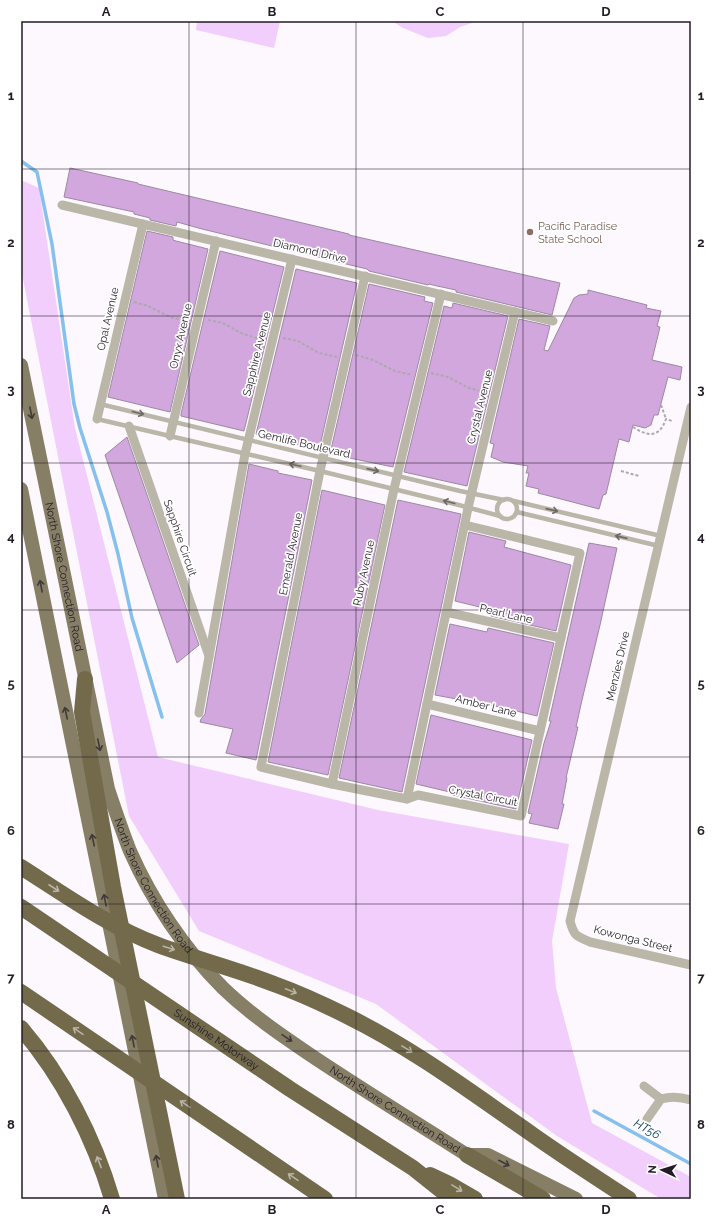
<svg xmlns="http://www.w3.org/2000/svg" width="712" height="1220" font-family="Raleway,sans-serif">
	<rect width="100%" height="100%" fill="#fcf8fe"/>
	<g fill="#f2cefc">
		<polygon points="197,21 280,21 274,48 196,30"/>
		<polygon points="392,21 478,21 460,27 446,36 428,38 403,28"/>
		<polygon points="21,180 39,188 75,428 158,757 378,810 569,844 552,941 556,988 592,1123 691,1177 691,1199 661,1199 557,1136 376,1004 199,931 129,816 21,269"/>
	</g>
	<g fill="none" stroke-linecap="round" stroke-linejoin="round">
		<g stroke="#86c0ee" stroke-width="3.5">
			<polyline points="21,161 37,172 52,244 74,404 80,428 107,512 118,554 132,618 162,717"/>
			<polyline points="594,1111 691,1164"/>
		</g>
	</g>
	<g fill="#d2a7de" stroke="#9d88a2">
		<polygon points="70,168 138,183 138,184 349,234 349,235 560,283 552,315 456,292 456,290 437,286 429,284 428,285 369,271 367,269 202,229 177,222 176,226 150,220 150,218 134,214 134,212 64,197"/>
		<polygon points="147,231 173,237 173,240 176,241 208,249 170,412 108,397"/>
		<polygon points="220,251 284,267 244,431 181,416 181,414"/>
		<polygon points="296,269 357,283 319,450 256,434"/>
		<polygon points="369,284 425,297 424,301 433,303 393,467 330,454"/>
		<polygon points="588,290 647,305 646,308 661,311 657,326 660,327 652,360 682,367 680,380 668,377 658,415 654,415 651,425 645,428 633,425 629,442 619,439 606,494 603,495 599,509 538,493 539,489 526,486 529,473 526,473 528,466 503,462 491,457 494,444 490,443 519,319 550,326 544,350 548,351 574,298 579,295 588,294"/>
		<polygon points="453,303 508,316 467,486 404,472 444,306 452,308"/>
		<polygon points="127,437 199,645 177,663 105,455"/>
		<polygon points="249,464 278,471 278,473 312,480 256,760 226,753 233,729 200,722 201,719 205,714"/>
		<polygon points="322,490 385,505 328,775 268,762"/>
		<polygon points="398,500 461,514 402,792 339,778"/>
		<polygon points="469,532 506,541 504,547 571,565 556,631 491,616 492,610 455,601"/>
		<polygon points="589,543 617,548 600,625 582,700 576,727 578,727 566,778 567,778 562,804 564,804 558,829 529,823 532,814 528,813 544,743 551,721 549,721"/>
		<polygon points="450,624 487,632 488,628 554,643 537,716 500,707 435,695"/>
		<polygon points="431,715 532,740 516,809 453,795 454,793 416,784"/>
	</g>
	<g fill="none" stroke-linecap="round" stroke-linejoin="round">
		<g stroke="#ada7af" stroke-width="2" stroke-dasharray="3 2" stroke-linecap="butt">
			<polyline points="134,302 148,306 170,317 188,321"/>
			<polyline points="208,320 223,323 243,334 263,340"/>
			<polyline points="283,338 298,341 319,353 337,357"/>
			<polyline points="356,355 373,360 395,371 412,375"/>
			<polyline points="431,373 448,377 469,388 487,393"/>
			<polyline points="661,405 666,419"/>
			<path d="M633,427C647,436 659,439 666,419L672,421"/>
			<polyline points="621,471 639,476"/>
		</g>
		<g stroke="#bab6a8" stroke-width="4.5">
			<polyline points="100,404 460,491 504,500"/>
			<polyline points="97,419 320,471 455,504 500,516"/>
			<circle cx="507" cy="509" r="10"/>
			<polyline points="514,501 661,536"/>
			<polyline points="517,512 659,546"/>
		</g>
		<g stroke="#bab6a8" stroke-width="9">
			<polyline points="62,205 553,321"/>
			<path d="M691,407L570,921C574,936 576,936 590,942L691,965"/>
			<polyline points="97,419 143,224"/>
			<polyline points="129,426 209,656"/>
			<polyline points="170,436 216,241"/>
			<polyline points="465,525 580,553 521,816 418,795 407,799 468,508 515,312"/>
			<polyline points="446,612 561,638"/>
			<polyline points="427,704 540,731"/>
			<polyline points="199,713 245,454 292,259"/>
			<polyline points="332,784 261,767 320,471 365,276"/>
			<polyline points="407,799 332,784 394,489 441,294"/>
			<polyline points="644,1086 661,1099 647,1119"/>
			<path d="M661,1099C671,1096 681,1097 691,1100"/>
		</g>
		<g stroke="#867e65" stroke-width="14">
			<path id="s1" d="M21,365L108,789C115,810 122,831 130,851C152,901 185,950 223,988C250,1014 281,1035 312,1056C363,1090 415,1122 467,1155H488L576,1199"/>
			<polyline points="21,489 165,1199"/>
		</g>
		<g stroke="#736a4c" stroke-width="16">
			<polyline points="85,679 82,712 113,887 177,1199"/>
			<path d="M21,867C65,895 108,926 158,945C196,959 236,969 274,984C299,993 323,1004 347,1016C414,1049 472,1093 533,1135C564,1157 597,1178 629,1199"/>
			<path id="s2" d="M21,907L290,1089L413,1168L452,1199"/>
			<polyline points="21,992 325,1199"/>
			<path d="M21,1028C63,1077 94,1138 112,1199"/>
			<polyline points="467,1155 543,1199"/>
			<polyline points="430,1175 449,1184 475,1199"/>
		</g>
	</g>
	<defs><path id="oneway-shaft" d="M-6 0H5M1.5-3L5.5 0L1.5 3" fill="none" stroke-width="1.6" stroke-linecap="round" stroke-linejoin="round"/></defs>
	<g stroke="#413938">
		<use href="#oneway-shaft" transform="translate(31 413) rotate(79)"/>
		<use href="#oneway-shaft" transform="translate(41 586) rotate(-101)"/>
		<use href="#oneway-shaft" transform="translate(66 713) rotate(-102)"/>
		<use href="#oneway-shaft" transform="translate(99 745) rotate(78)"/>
		<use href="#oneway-shaft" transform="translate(93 840) rotate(-102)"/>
		<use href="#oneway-shaft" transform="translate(105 900) rotate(-101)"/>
		<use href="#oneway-shaft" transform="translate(287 1038) rotate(34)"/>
		<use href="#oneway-shaft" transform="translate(133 1041) rotate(-101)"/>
		<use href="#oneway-shaft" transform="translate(157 1161) rotate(-101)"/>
		<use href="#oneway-shaft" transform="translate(504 1163) rotate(27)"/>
	</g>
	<g stroke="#6e6866">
		<use href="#oneway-shaft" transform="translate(138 413) rotate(14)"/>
		<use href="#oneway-shaft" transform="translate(295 465) rotate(-168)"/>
		<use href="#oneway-shaft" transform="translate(373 470) rotate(13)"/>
		<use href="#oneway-shaft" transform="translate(449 502) rotate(-166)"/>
		<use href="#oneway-shaft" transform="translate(552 510) rotate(13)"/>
		<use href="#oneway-shaft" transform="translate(621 537) rotate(-167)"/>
	</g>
	<g stroke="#b9b4a6">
		<use href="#oneway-shaft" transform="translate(54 888) rotate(33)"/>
		<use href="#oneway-shaft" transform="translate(169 948) rotate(18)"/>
		<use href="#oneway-shaft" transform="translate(291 991) rotate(22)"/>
		<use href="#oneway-shaft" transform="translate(78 1031) rotate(-146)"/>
		<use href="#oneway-shaft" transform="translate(407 1049) rotate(32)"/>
		<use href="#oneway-shaft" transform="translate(185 1104) rotate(-146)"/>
		<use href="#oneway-shaft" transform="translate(99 1162) rotate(-111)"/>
		<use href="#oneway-shaft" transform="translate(293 1177) rotate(-146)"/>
		<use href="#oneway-shaft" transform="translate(457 1188) rotate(31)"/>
	</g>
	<path fill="none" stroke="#231b25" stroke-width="1" stroke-opacity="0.55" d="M189,21V1199M356,21V1199M523,21V1199M21,169H691M21,316H691M21,463H691M21,610H691M21,757H691M21,904H691M21,1051H691"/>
	<circle fill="#8d6e63" stroke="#fff" stroke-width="1.5" cx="530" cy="232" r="4"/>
	<g text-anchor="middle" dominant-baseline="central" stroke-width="3.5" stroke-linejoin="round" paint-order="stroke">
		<g font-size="11" fill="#785e54" stroke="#fff" text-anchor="start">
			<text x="538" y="226">Pacific Paradise<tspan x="538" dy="13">State School</tspan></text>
		</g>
		<g font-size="11" fill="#231b25" stroke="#fff">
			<text transform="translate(310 251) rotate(13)">Diamond Drive</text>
			<text transform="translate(108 319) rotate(-77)">Opal Avenue</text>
			<text transform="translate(181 336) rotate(-77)">Onyx Avenue</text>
			<text transform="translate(257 354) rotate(-76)">Sapphire Avenue</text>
			<text transform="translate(480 407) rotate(-76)">Crystal Avenue</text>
			<text transform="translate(304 444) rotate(13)">Gemlife Boulevard</text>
			<text transform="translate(180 538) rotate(71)">Sapphire Circuit</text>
			<text transform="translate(291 554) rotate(-79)">Emerald Avenue</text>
			<text transform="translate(364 573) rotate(-78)">Ruby Avenue</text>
			<text stroke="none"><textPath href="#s1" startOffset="216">North Shore Connection Road</textPath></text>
			<text transform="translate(506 614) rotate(13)">Pearl Lane</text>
			<text transform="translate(618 666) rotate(-77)">Menzies Drive</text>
			<text transform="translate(486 706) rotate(14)">Amber Lane</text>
			<text transform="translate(483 796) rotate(11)">Crystal Circuit</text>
			<text stroke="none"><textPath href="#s1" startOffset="540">North Shore Connection Road</textPath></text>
			<text transform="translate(633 939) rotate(14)">Kowonga Street</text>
			<text stroke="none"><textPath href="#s2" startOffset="236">Sunshine Motorway</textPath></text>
			<text stroke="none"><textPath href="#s1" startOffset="876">North Shore Connection Road</textPath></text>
		</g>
		<g font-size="12" font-style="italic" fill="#063553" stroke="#fff">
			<text transform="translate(647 1129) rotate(29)">HT56</text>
		</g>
	</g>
	<rect width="712" height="1220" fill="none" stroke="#ffffff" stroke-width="44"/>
	<g transform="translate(662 1170) rotate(274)" stroke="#ffffff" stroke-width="3" paint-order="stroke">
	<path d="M0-3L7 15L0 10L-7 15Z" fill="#231b25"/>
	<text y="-6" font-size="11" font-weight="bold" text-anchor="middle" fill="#231b25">N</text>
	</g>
	<rect x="22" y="22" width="668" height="1176" fill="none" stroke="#231b25" stroke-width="1.5"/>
	<g font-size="13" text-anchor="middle" font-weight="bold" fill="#231b25">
		<text x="106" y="16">A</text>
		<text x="272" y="16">B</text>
		<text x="440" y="16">C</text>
		<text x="606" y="16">D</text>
		<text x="11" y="100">1</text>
		<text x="701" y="100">1</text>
		<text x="11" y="247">2</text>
		<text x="701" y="247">2</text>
		<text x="11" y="394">3</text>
		<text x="701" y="394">3</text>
		<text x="11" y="541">4</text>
		<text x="701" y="541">4</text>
		<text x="11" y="688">5</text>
		<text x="701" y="688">5</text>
		<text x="11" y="835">6</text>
		<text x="701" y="835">6</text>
		<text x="11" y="982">7</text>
		<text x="701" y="982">7</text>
		<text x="11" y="1129">8</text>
		<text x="701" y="1129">8</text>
		<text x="106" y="1214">A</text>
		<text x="272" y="1214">B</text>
		<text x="440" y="1214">C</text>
		<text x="606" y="1214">D</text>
	</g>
</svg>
